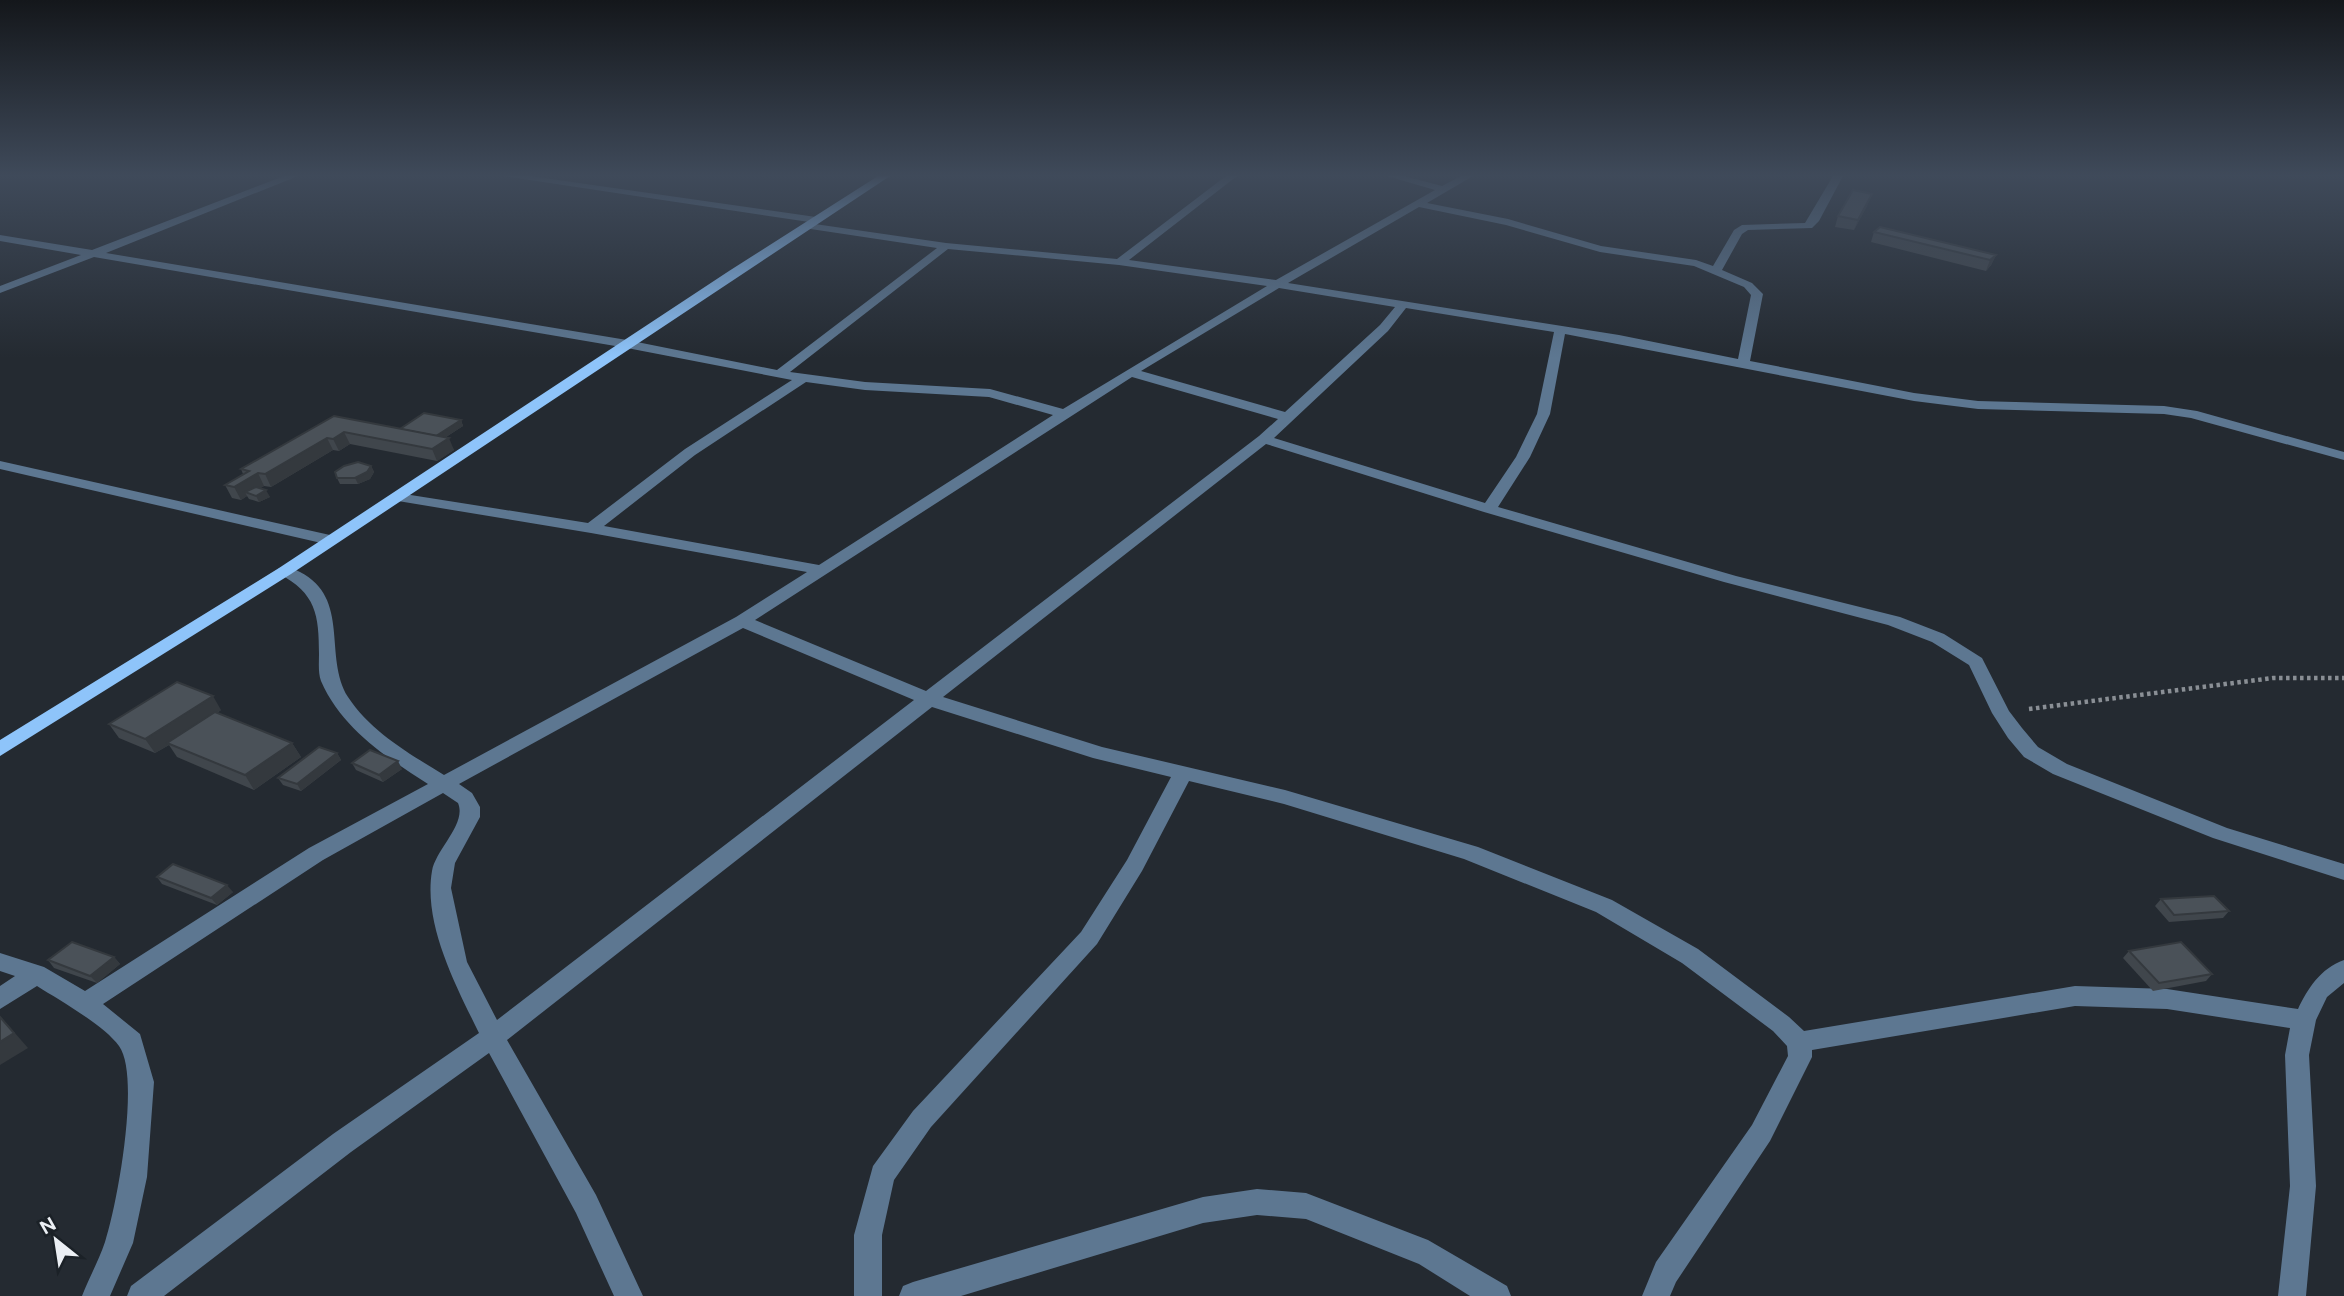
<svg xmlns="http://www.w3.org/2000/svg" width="2344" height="1296" font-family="Figtree,sans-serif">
	<rect width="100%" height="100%" fill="#242a31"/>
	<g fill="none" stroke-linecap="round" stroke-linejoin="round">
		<polyline stroke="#8a8f95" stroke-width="4.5" stroke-dasharray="3.5 3.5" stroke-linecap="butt" points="2029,709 2273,678 2344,678"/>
		<g fill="#5d7791" fill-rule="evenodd">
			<path d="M284,176H298L106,253L627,340L777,370L937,248L804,228L803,226L808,223L946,243L1117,259L1226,176H1237L1129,260L1276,280L1435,190L1387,176H1404L1442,186L1461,176H1473L1427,203L1508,219L1601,246L1696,260L1713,266L1734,230L1742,225L1805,223L1833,176H1843L1819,221L1812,228L1748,230L1742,234L1722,270L1752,283L1763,294L1750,361L1914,393L1978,401L2164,406L2197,411L2344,452V460L2191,418L2164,414L1978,409L1914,401L1565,334L1550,414L1530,457L1498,507L1736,576L1900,617L1944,634L1982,658L2009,711L2022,728L2038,747L2067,764L2227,828L2344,864V880L2213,838L2053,774L2024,757L2008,738L1992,713L1969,665L1932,642L1888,625L1724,582L1484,512L1266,444L943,697L1102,747L1285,790L1478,847L1612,900L1698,949L1789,1017L1804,1031L2075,986L2167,989L2298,1009C2308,988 2320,969 2344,960V983L2327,997L2316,1020L2309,1055L2316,1186L2306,1296H2278L2290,1186L2285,1055L2290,1028L2167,1009L2075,1006L1812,1050V1057L1770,1141L1676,1282L1670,1296H1642L1656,1262L1752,1125L1788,1056L1787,1046L1773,1031L1682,963L1596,912L1464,859L1284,804L1189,781L1142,871L1097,944L931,1127L894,1180L882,1235V1296H854V1235L873,1166L913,1111L1081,932L1127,860L1171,777L1093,758L932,707L507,1040L596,1195L643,1296H614L576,1213L489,1053L351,1152L164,1296H127L131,1286L333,1134L479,1033C456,986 423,924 432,871C436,849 467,824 458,803L443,793L323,860L103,1004L140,1034L154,1082L147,1177L133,1243L110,1296H82C89,1278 99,1260 105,1242C117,1206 141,1076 119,1046C104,1025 59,1000 37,986L0,1009V986L15,976L0,971V953L44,967L85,991L309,848L428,784C386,757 342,729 321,681C318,673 319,663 319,654C319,615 316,593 279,574L277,571L279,568C287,566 292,568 300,572C351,598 323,657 348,697C371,732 410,754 444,775L736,617L807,572L591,533L398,501L391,497L398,493L588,523L685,449L792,380L627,348L94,257L0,293V286L81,255L0,241V235L92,250ZM1419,207L1506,225L1600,252L1694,266L1744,287L1751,295L1738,359L1619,335L1288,283ZM948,249L1119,265L1267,286L1063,409L990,389L865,382L790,372ZM1279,288L1395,307L1380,325L1285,412L1141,371ZM1406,308L1554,332L1537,414L1516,457L1485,503L1274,438L1388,331ZM1132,377L1278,419L1259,436L926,691L755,620ZM806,382L865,390L989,397L1053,415L819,565L604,526L695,455ZM743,628L914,700L497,1020L467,962L451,888L455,863L480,817V807L472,793L459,784Z"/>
			<polygon points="503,176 530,176 816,217 821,220 816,223"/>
			<polygon points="0,461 330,535 338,540 330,545 0,469"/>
			<polygon points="1257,1189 1306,1193 1428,1240 1507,1286 1511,1296 1470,1296 1419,1264 1306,1219 1257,1215 1203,1223 961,1296 899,1296 903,1286 913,1282 1203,1197"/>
		</g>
		<polygon fill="#8ec4fa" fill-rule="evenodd" points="878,176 890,176 291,574 0,756 0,740 279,568 729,271"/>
	</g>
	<g fill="#40464c">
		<polygon points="1868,204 1854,230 1835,227 1838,216"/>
		<polygon points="1874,232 1996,255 1991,265 1986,271 1871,242"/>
		<polygon points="334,416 400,429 461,420 463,426 446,437 454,450 437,461 350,444 339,451 333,450 271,487 264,486 260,488 270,497 259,502 249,499 247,496 241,500 232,498 225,485 243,474 241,469"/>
		<polygon points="371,466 374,472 370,479 358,484 340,484 337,478"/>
		<polygon points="221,710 217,713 292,743 301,757 254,790 177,757 169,745 155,753 119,738 109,724"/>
		<polygon points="337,753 341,760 301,791 283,785 278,778"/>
		<polygon points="352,763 402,769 383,782 356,770"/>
		<polygon points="157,877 233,892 217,905 162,884"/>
		<polygon points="2161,899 2229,911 2223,918 2169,922 2155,906"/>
		<polygon points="2129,951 2212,974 2206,981 2153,991 2123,958"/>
		<polygon points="114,957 120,964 97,983 54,968 48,960"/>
	</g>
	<g fill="#34393e">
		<polygon points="1872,194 1868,204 1854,230 1858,220"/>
		<polygon points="1996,255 1991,265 1986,271 1990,260"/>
		<polygon points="461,420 463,426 438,442 436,436"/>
		<polygon points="344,432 350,444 339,451 333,439"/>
		<polygon points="327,438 333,450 271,487 265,474"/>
		<polygon points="449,438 454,450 437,461 432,449"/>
		<polygon points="371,466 374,472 370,479 358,484 355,478"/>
		<polygon points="258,473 264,486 250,494 245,492 247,496 241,500 234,487"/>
		<polygon points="266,490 270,497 259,502 256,496"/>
		<polygon points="213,696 221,710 170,744 167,743 169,745 155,753 145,739"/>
		<polygon points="292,743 301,757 254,790 245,775"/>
		<polygon points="337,753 341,760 301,791 297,784"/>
		<polygon points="398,761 402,769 383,782 379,775"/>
		<polygon points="227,885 233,892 217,905 211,898"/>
		<polygon points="114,957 120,964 97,983 90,976"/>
		<polygon points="0,1016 28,1048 0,1065"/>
	</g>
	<g fill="#4a5158" stroke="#34393e" stroke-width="2">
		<polygon points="1853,190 1872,194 1858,220 1838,216"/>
		<polygon points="1880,227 1996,255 1990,260 1874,232"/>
		<polygon points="424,413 461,420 436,436 400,429"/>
		<polygon points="334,416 449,438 432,449 344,432 333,439 327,438 265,474 258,473 234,487 225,485 249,471 241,469"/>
		<polygon points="358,462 371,466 367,472 355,478 337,478 335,472 344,466"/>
		<polygon points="256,487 266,490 256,496 245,492"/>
		<polygon points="177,682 213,696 145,739 109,724"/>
		<polygon points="215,712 292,743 245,775 167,743"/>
		<polygon points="319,747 337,753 297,784 278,778"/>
		<polygon points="370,750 398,761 379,775 352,763"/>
		<polygon points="173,864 227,885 211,898 157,877"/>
		<polygon points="2214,896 2229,911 2174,915 2161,899"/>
		<polygon points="72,942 114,957 90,976 48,960"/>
		<polygon points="2181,942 2212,974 2159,983 2129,951"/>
		<polygon points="0,1017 14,1033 0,1042"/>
	</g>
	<linearGradient id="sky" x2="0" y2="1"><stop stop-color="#14171b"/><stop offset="0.49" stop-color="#3f4a5a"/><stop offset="1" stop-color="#3f4a5a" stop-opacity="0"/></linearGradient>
	<rect width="2344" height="358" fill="url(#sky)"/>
	<g transform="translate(56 1240) rotate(330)" stroke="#1b2127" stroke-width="5" paint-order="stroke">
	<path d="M0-5L12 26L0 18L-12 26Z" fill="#ebeff4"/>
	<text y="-10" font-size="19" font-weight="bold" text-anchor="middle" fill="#ebeff4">N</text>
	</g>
</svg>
